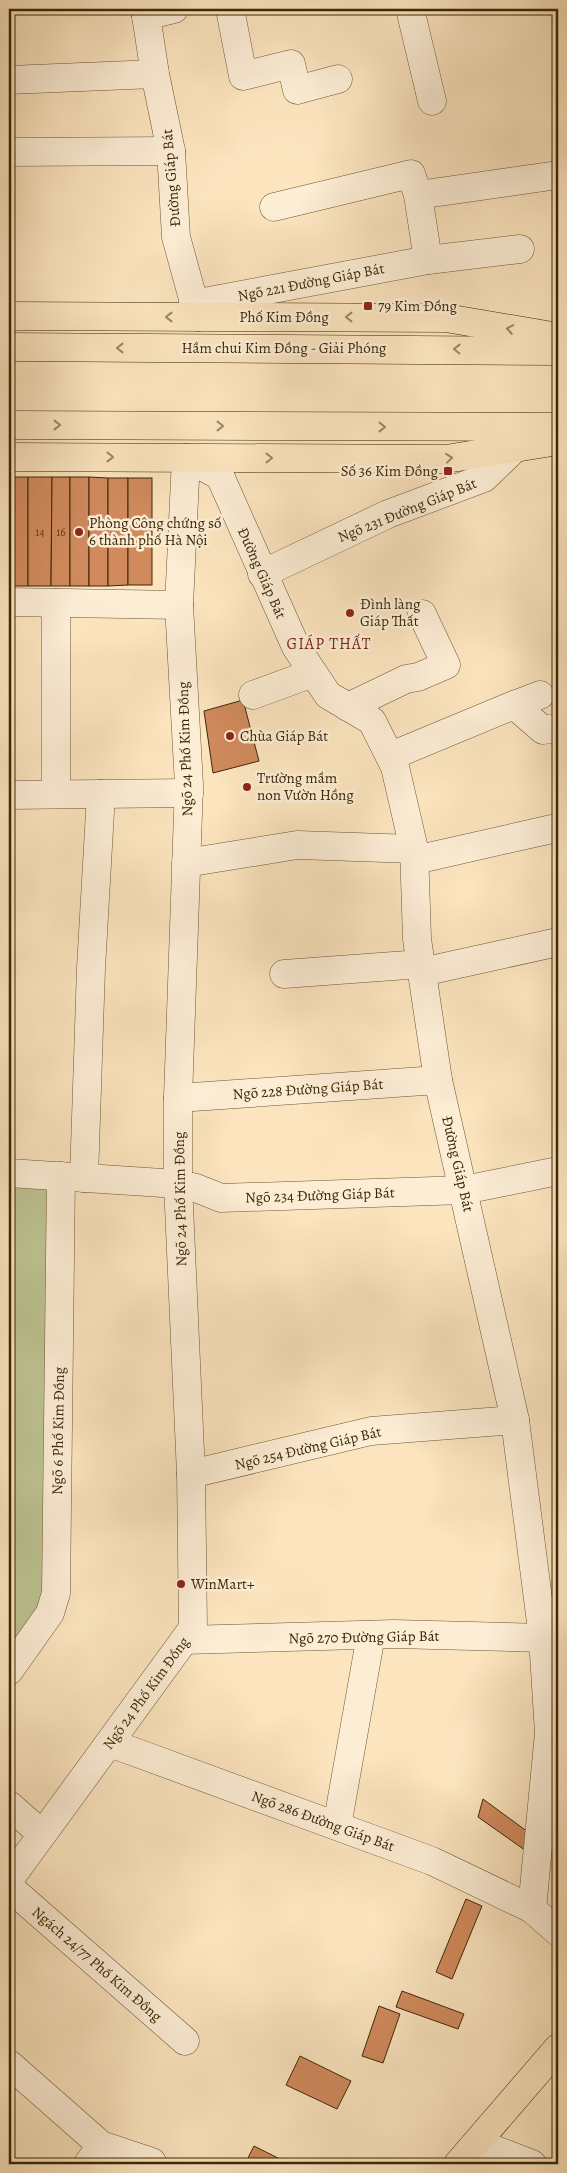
<svg xmlns="http://www.w3.org/2000/svg" width="567" height="2173" font-family="Alegreya,serif">
	<rect width="100%" height="100%" fill="#fbe4be"/>
	<filter id="stains"><feTurbulence type="fractalNoise" baseFrequency=".004" numOctaves="4"/><feColorMatrix values="0 0 0 0 .2 0 0 0 0 .09 0 0 0 0 .02 0 0 0 .5 -.17"/></filter>
	<radialGradient id="worn" r=".72"><stop offset=".6" stop-color="#630" stop-opacity="0"/><stop offset="1" stop-color="#630" stop-opacity=".3"/></radialGradient>
	<polygon fill="#bdc492" stroke="#7c764c" points="9,1182 53,1185 47,1595 9,1655"/>
	<g fill="#d08a5d" stroke="#3c2707">
		<polygon points="9,477 10,477 9,586"/>
		<polygon points="10,477 28,477 28,586 9,586"/>
		<polygon points="28,477 52,477 51,586 28,586"/>
		<polygon points="52,477 70,477 70,586 51,586"/>
		<rect x="70" y="477" width="19" height="109"/>
		<polygon points="89,477 108,478 108,586 89,586"/>
		<polygon points="108,478 128,478 128,585 108,586"/>
		<rect x="128" y="478" width="24" height="107"/>
		<polygon points="243,700 259,761 213,773 204,711"/>
		<polygon points="483,1799 532,1835 529,1853 478,1817"/>
		<polygon points="466,1899 482,1906 452,1979 436,1972"/>
		<polygon points="402,1991 464,2014 458,2029 396,2007"/>
		<polygon points="379,2006 400,2014 383,2063 362,2056"/>
		<polygon points="300,2056 351,2081 337,2109 286,2085"/>
		<polygon points="254,2146 290,2164 252,2164 246,2162"/>
	</g>
	<g fill="none" stroke-linecap="round" stroke-linejoin="round">
		<g stroke="#6c5635" stroke-width="29">
			<g id="minor">
				<polyline points="145,9 155,74 171,151 176,237 198,317"/>
				<polyline points="230,9 243,76 291,64 297,90 338,79"/>
				<polyline points="410,9 432,101"/>
				<polyline points="146,16 174,9"/>
				<polyline points="9,80 155,74"/>
				<polyline points="9,152 171,151"/>
				<polyline points="274,207 411,174 418,195"/>
				<polyline points="428,260 418,195 558,175"/>
				<polyline points="193,304 428,260 520,249"/>
				<polyline points="262,574 388,514 484,478 516,447"/>
				<polyline points="9,602 179,605"/>
				<polyline points="56,603 56,794"/>
				<polyline points="253,695 313,673"/>
				<polyline points="514,705 540,695"/>
				<polyline points="348,707 406,679 418,677 446,665 422,614"/>
				<polyline points="391,756 514,705 543,730 558,728"/>
				<polyline points="9,795 189,793"/>
				<polyline points="415,860 552,829"/>
				<polyline points="186,863 297,845 414,849"/>
				<polyline points="422,972 558,942"/>
				<polyline points="284,974 421,964"/>
				<polyline points="178,1098 438,1080"/>
				<polyline points="9,1173 178,1184 196,1188 221,1198 464,1190 558,1171"/>
				<polyline points="84,1178 91,968 101,794"/>
				<polyline points="191,1474 371,1431 515,1420"/>
				<polyline points="185,1640 394,1634 543,1638"/>
				<polyline points="9,1671 50,1613 56,1593 61,1176"/>
				<polyline points="110,1743 432,1861 532,1909 558,1932"/>
				<polyline points="9,1805 42,1834"/>
				<polyline points="337,1826 371,1635"/>
				<polyline points="9,1880 193,1628 191,1474 178,1184 178,1098 189,785 179,605 186,458 220,476 296,647 328,695 372,721 395,767 414,849 417,939 438,1080 515,1420 543,1638 549,1733 532,1909"/>
				<polyline points="9,1887 185,2041"/>
				<polyline points="9,2064 101,2145 152,2162"/>
				<polyline points="477,2143 532,2164"/>
				<polyline points="88,2164 101,2145"/>
			</g>
		</g>
		<g stroke="#3c2707" stroke-width="29">
			<g id="major">
				<polyline points="9,316 446,318 558,337"/>
				<polyline points="9,347 558,351"/>
				<polyline points="9,425 558,427"/>
				<polyline points="9,457 446,459 558,441"/>
				<polyline points="458,2164 558,2048"/>
			</g>
		</g>
		<use href="#minor" stroke="#fcedd5" stroke-width="28"/>
		<use href="#major" stroke="#fbe4be" stroke-width="28"/>
	</g>
	<defs><path id="oneway-chevron" d="M-2-3.5L2.5 0L-2 3.5" fill="none" stroke-width="1.6" stroke-linecap="round" stroke-linejoin="round" transform="scale(1.25)"/></defs>
	<g stroke="#9c8662">
		<use href="#oneway-chevron" transform="translate(169 317) rotate(-180)"/>
		<use href="#oneway-chevron" transform="translate(349 317) rotate(-180)"/>
		<use href="#oneway-chevron" transform="translate(510 329) rotate(-170)"/>
		<use href="#oneway-chevron" transform="translate(120 348) rotate(-180)"/>
		<use href="#oneway-chevron" transform="translate(457 349) rotate(-179)"/>
		<use href="#oneway-chevron" transform="translate(57 425)"/>
		<use href="#oneway-chevron" transform="translate(220 426)"/>
		<use href="#oneway-chevron" transform="translate(382 427)"/>
		<use href="#oneway-chevron" transform="translate(110 457)"/>
		<use href="#oneway-chevron" transform="translate(269 458)"/>
		<use href="#oneway-chevron" transform="translate(449 458) rotate(-6)"/>
	</g>
	<g fill="#8f2418" stroke="#fcedd5" stroke-width="2">
		<rect x="363" y="301" width="10" height="10" rx="2.5"/>
		<rect x="443" y="466" width="10" height="10" rx="2.5"/>
		<circle cx="79" cy="532" r="5"/>
		<circle cx="350" cy="613" r="5"/>
		<circle cx="230" cy="736" r="5"/>
		<circle cx="247" cy="787" r="5"/>
		<circle cx="181" cy="1584" r="5"/>
	</g>
	<g text-anchor="middle" dominant-baseline="central" stroke-width="5" stroke-linejoin="round" paint-order="stroke">
		<g font-size="12" fill="#61401c">
			<text x="40" y="532">14</text>
			<text x="61" y="532">16</text>
		</g>
		<g font-size="15" fill="#3c2707" stroke="#fcedd5">
			<text transform="translate(171 178) rotate(-95)">Đường Giáp Bát</text>
			<text transform="translate(311 282) rotate(-11)">Ngõ 221 Đường Giáp Bát</text>
			<text x="284" y="317">Phố Kim Đồng</text>
			<text x="284" y="348">Hầm chui Kim Đồng - Giải Phóng</text>
			<text transform="translate(407 510) rotate(-22)">Ngõ 231 Đường Giáp Bát</text>
			<text transform="translate(262 573) rotate(66)">Đường Giáp Bát</text>
			<text transform="translate(185 749) rotate(-92)">Ngõ 24 Phố Kim Đồng</text>
			<text transform="translate(308 1089) rotate(-4)">Ngõ 228 Đường Giáp Bát</text>
			<text transform="translate(458 1164) rotate(77)">Đường Giáp Bát</text>
			<text transform="translate(320 1195) rotate(-2)">Ngõ 234 Đường Giáp Bát</text>
			<text transform="translate(180 1199) rotate(-91)">Ngõ 24 Phố Kim Đồng</text>
			<text transform="translate(58 1431) rotate(-89)">Ngõ 6 Phố Kim Đồng</text>
			<text transform="translate(308 1448) rotate(-13)">Ngõ 254 Đường Giáp Bát</text>
			<text transform="translate(364 1637) rotate(-1)">Ngõ 270 Đường Giáp Bát</text>
			<text transform="translate(146 1693) rotate(-54)">Ngõ 24 Phố Kim Đồng</text>
			<text transform="translate(323 1821) rotate(20)">Ngõ 286 Đường Giáp Bát</text>
			<text transform="translate(97 1964) rotate(41)">Ngách 24/77 Phố Kim Đồng</text>
		</g>
		<g font-size="15" fill="#3c2707" stroke="#fcedd5" text-anchor="start">
			<text x="378" y="306">79 Kim Đồng</text>
			<text x="438" y="471" text-anchor="end">Số 36 Kim Đồng</text>
			<text x="89" y="523">Phòng Công chứng số<tspan x="89" dy="17">6 thành phố Hà Nội</tspan></text>
			<text x="360" y="604">Đình làng<tspan x="360" dy="17">Giáp Thất</tspan></text>
			<text x="240" y="736">Chùa Giáp Bát</text>
			<text x="257" y="778">Trường mầm<tspan x="257" dy="17">non Vườn Hồng</tspan></text>
			<text x="191" y="1584">WinMart+</text>
		</g>
		<g font-size="16" letter-spacing="1" fill="#7a1f14" stroke="#fcedd5">
			<text x="329" y="644">GIÁP THẤT</text>
		</g>
	</g>
	<rect width="567" height="2173" fill="none" stroke="#fbe4be" stroke-width="30"/>
	<rect x="10" y="10" width="547" height="2153" fill="none" stroke="#3c2707" stroke-width="2.5"/>
	<rect x="15" y="15" width="537" height="2143" fill="none" stroke="#3c2707"/>
	<rect width="100%" height="100%" filter="url(#stains)"/>
	<rect width="100%" height="100%" fill="url(#worn)"/>
</svg>
